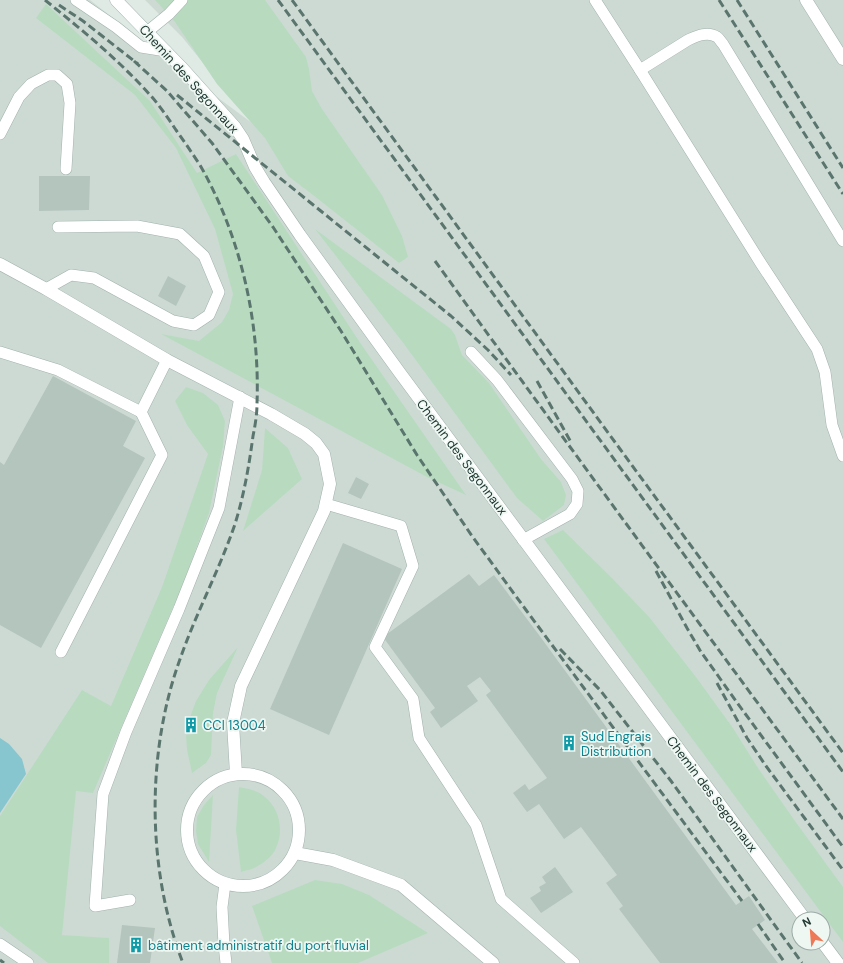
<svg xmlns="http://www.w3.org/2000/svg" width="843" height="963" font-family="'DM Sans',sans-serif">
	<rect width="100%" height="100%" fill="#dfeae5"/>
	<path fill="#cddad4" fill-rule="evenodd" d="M0,0H90L155,51L252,123L182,37L145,0H843V963H0ZM799,919H823V943H799Z"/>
	<g fill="#b8dbc0">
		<polygon points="155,0 265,0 306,57 309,69 312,91 322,109 382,195 402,236 408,257 399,263 313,195 288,176 265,138 217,84 175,22"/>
		<polygon points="46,4 150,101 197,173 236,154 361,344 466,495 427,477 161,334 199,341 222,322 229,310 233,294 215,229 176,148 135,95 36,18"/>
		<polygon points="315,229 451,329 455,335 462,355 489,383 541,459 561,482 566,495 564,505 543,521 517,498 404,344"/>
		<polygon points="186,387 203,393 218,405 225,421 223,446 209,513 183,584 93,793 76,791 62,935 109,938 109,963 48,963 0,926 0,816 82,690 111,706 162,587 208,454 187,425 175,401"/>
		<polygon points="265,428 288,448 302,479 243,531 262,470"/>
		<polygon points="563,530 612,578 650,618 696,677 733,728 758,768 795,821 843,887 843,942 544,539"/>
		<polygon points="238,647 217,693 213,713 211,755 206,763 192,773 187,750 186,735 194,734 197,719 190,717 196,701 209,680"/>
		<path d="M239,787C249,789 257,790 265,797C280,809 284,831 276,848C273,856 264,863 256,867C252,870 246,870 241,872L236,830Z"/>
		<polygon points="213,795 209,862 198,844 196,831 197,817 204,805"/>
		<polygon points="315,880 342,884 369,895 428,933 358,963 272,963 252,906"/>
	</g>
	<polygon fill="#87c6cf" points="0,738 9,744 22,759 26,774 0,813"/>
	<g fill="#b4c5be">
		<polygon points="39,176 90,176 89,210 39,211"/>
		<polygon points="168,276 186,286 176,306 158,296"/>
		<polygon points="53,376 136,421 123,446 145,458 41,648 0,625 0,462 4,465"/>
		<polygon points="356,477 369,484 361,499 348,493"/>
		<polygon points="343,543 402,569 329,735 270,709"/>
		<polygon points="469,574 479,586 494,575 539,635 736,905 749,896 765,920 752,929 778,963 660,963 619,909 623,906 606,883 617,875 581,827 564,839 539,804 527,812 513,793 525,784 529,790 547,778 486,695 491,691 480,677 467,686 478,701 441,728 430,712 435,708 383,637"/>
		<polygon points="189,718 196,720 193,733 185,731"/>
		<polygon points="555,867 573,892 541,913 530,898 541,891 539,887 546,883 542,877"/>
		<polygon points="122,925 155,928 150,963 117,963"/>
	</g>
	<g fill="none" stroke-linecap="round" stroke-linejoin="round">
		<g stroke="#a2b1ac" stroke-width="12">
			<g id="lane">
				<polyline points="76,0 116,27 141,47 166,51"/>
				<polyline points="595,0 640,70 760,262 817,349 825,372 832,425 843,456"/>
				<polyline points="147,32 169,14 182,0"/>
				<path d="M640,70L688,40C697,36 708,31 717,37C719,38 721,42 723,44L843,241"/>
				<polyline points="0,134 19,97 31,84 48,75 57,75 67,84 70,103 66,169"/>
				<polyline points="46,289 71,275 94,278 173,321 194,325 209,315 219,292 204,256 180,234 137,226 58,227"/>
				<polyline points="0,352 58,370 141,412"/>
				<polyline points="471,352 497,380 572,479 578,491 577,504 570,514 523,540"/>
				<polyline points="326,504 401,526 413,566 375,647 413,699 419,738 476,825 501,899 574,963"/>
				<polyline points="61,652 162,455 141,412 167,360"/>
				<polyline points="225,884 222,907 224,945 226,963"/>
				<polyline points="130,900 95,906 103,794 126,732 179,609 219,508 240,397"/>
				<polyline points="0,944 28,963"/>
			</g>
		</g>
		<g stroke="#a2b1ac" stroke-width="13">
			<g id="street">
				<polyline points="116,0 184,70 235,127 243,139 255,167 264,182 300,235 400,373 805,919"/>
				<polyline points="806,0 843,59"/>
				<polyline points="0,264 46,289 167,360 271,414 305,434 316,443 324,454 330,484 324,511 241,686 233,723 236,774"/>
				<circle cx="243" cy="830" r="56"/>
				<polyline points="295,853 333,860 401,885 493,963"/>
				<polyline points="823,943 838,963"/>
			</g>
		</g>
		<use href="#lane" stroke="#fff" stroke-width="11"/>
		<use href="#street" stroke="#fff" stroke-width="12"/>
		<g stroke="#5a756d" stroke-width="3" stroke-dasharray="8 4" stroke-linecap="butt">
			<path d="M45,0C82,30 119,60 151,96C160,106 168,118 176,130C184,141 192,153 200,165C241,237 260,322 257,404C257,415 255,426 253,436C249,466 244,495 235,524C219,571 195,615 179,662C146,755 147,871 183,963"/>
			<polyline points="278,0 843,772"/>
			<polyline points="292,0 620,449 843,753"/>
			<polyline points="719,0 843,194"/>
			<polyline points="737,0 843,168"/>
			<polyline points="59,5 83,21 138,64"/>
			<polyline points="134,61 167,91 212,143 273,227 341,331 417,455 472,536 526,610 742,901"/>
			<polyline points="177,95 451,316 488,350 511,375"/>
			<path d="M435,261C570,448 707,634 843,819"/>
			<polyline points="537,381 572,444"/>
			<polyline points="656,571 687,628 701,652 741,708 843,847"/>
			<polyline points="560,649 600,690 671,781 802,963"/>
			<polyline points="717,683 747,738 766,766 843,870"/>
			<polyline points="758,924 785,963"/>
			<polyline points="0,960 4,963"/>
		</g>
	</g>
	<defs>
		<g id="building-bare" transform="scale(1.2)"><path d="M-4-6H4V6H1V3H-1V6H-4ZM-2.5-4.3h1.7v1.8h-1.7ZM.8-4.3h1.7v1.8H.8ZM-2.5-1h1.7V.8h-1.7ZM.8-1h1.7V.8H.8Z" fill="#0f9aa8" stroke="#eff7f3" stroke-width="2.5" paint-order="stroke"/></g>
	</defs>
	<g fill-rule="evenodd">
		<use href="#building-bare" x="191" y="725"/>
		<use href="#building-bare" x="569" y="743"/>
		<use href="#building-bare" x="136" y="945"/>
	</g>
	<g text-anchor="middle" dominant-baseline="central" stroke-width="3.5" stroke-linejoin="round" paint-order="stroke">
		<g font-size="13" fill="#203932" stroke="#eff7f3">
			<text transform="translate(189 79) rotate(48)">Chemin des Segonnaux</text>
			<text transform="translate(462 457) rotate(53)">Chemin des Segonnaux</text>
			<text transform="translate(712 794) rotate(53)">Chemin des Segonnaux</text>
		</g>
		<g font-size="13" fill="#0d838f" stroke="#eff7f3" text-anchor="start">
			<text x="203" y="725">CCI 13004</text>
			<text x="581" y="736">Sud Engrais<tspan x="581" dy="15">Distribution</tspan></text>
			<text x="148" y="945">bâtiment administratif du port fluvial</text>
		</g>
	</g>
	<g transform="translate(811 931) rotate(334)"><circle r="19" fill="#eff7f3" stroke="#9caba6"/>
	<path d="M0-3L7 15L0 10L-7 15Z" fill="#ef7957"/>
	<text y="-6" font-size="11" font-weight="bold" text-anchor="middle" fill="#203932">N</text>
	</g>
</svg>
